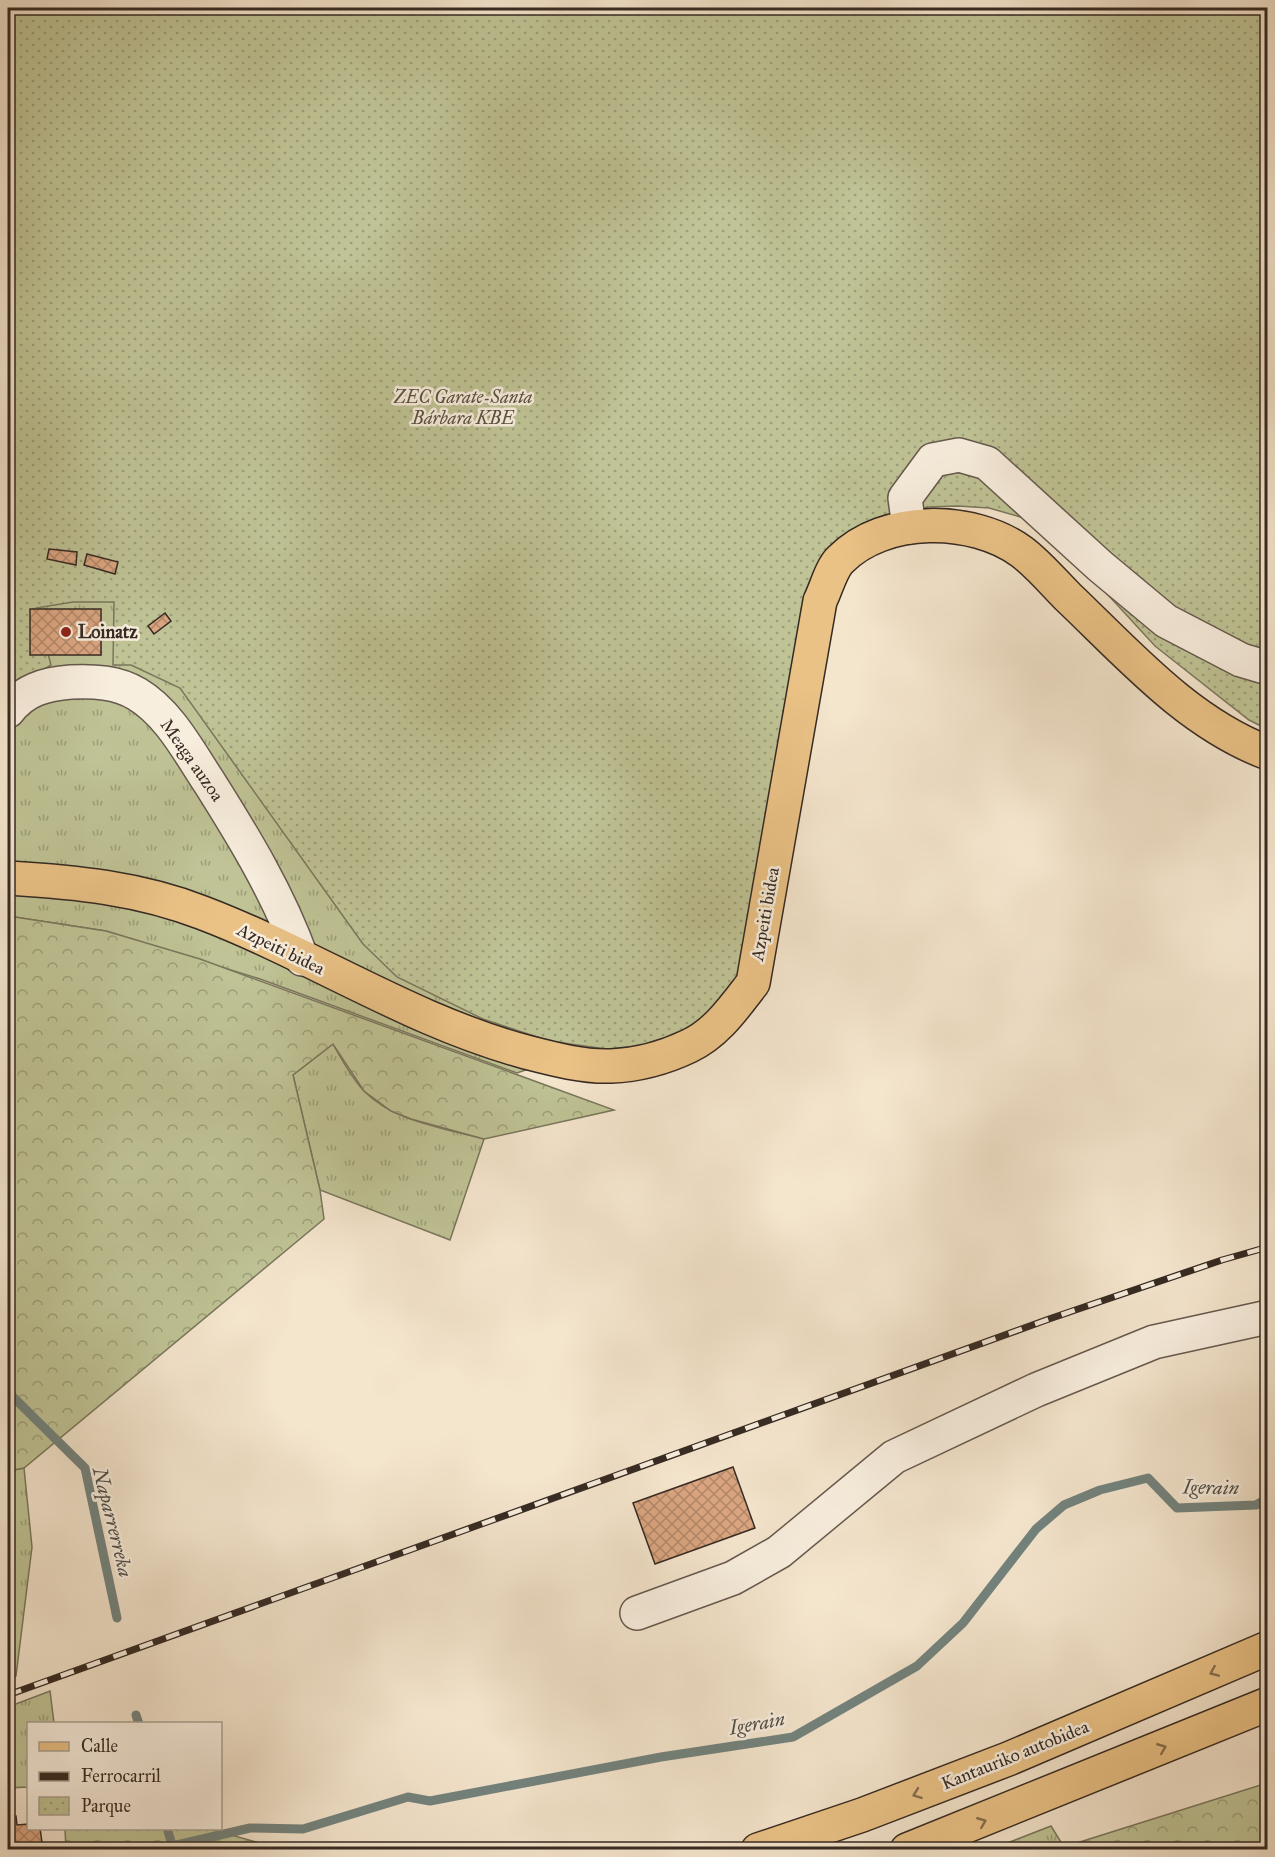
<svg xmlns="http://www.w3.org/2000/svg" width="1275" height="1857" font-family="'IM FELL Great Primer',serif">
	<defs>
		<pattern id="grass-tufts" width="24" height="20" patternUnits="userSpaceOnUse" patternTransform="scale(1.5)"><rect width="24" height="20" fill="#bfc395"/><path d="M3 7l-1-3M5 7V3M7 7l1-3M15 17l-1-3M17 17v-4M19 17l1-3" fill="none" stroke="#9c9f79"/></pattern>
		<pattern id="forest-crowns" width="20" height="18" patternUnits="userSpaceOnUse" patternTransform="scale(1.5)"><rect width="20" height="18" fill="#bfc395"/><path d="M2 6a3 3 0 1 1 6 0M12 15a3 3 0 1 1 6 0" fill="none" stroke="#9c9f79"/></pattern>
		<pattern id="park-dots" width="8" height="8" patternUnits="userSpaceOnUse" patternTransform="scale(1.5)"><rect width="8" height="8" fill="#bfc395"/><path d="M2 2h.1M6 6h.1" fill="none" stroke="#9c9f79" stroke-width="1.8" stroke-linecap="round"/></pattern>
		<pattern id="building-cross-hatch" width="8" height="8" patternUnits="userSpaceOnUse" patternTransform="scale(1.5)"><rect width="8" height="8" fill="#daa580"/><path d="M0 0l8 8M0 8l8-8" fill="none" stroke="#b28768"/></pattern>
	</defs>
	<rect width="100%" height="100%" fill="#f4e5cd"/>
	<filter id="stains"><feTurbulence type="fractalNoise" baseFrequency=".00333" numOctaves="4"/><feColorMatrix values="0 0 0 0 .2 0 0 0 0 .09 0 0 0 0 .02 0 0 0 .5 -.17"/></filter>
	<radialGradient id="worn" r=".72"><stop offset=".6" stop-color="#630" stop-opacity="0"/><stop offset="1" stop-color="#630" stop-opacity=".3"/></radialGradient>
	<g fill="url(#grass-tufts)" stroke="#7a765c" stroke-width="1.5">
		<polygon points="8,498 686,1015 517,1073 260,979 106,931 8,916"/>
		<path d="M333,1044C342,1060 351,1077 364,1091C394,1122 444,1128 484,1139L450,1240L320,1190L293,1075Z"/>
		<polygon points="24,1468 32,1547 16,1676 8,1679 8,1471"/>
		<polygon points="50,1691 54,1723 28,1724 28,1787 8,1788 8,1707"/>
		<polygon points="1051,1826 1064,1847 1056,1850 992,1849"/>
	</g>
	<g fill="url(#forest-crowns)" stroke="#7a765c" stroke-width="1.5">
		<polygon points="8,916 106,931 200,959 614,1110 484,1139 411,1119 391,1111 364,1091 333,1044 293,1075 320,1190 324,1219 24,1468 8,1471"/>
		<polygon points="1267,1783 1267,1849 1056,1849 1064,1847"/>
		<polygon points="65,1829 210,1829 281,1849 66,1849"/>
	</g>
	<polygon fill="url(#park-dots)" stroke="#7a765c" stroke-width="1.5" points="8,8 1267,8 1267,729 1249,720 1155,646 1098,584 1024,518 989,508 958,506 928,507 882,521 796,643 741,970 728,1007 701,1029 620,1051 549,1041 483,1019 397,977 363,944 180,688 131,665 113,665 114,602 73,602 36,608 51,665 8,693"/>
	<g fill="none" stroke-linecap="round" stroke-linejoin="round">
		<g stroke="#73837e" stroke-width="9">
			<polyline points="8,1392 85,1468 117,1618"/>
			<polyline points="136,1715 139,1724"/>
			<polyline points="167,1828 172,1845"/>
			<polyline points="155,1850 250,1828 303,1829 408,1797 430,1801 661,1757 793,1737 917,1666 963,1623 1036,1529 1064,1505 1100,1490 1148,1478 1177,1508 1256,1505 1268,1498"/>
		</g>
	</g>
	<g fill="url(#building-cross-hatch)" stroke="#362a23" stroke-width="1.5">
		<polygon points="49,549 77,552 76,565 47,559"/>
		<polygon points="87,554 118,562 115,574 84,565"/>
		<rect x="30" y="609" width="71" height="46"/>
		<polygon points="165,613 171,621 154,634 148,626"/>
		<polygon points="733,1467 755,1528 655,1564 633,1503"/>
		<polygon points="16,1816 17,1825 28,1824 28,1828 40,1828 43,1850 8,1850 8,1817"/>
	</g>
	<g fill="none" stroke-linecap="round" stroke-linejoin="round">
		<g stroke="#66594e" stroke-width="36">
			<g id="minor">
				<polyline points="909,527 905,498 933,460 959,455 987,463 1100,566 1166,621 1241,660 1268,668"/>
				<path d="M8,711C24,690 45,684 71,682C94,681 117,682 137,694C169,713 189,752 209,782C245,839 279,895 302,959"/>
				<polyline points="637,1613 733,1578 779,1552 894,1457 1036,1390 1154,1342 1268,1317"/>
			</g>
		</g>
		<g stroke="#362a23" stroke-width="36">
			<path id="major" d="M8,878C75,882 139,888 203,913C313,955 411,1021 526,1052C553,1059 583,1067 611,1066C637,1065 666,1057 689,1046C717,1033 735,1006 753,983L820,601C826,589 831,569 840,560C884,515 973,516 1022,552C1039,565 1053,582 1068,597C1129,655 1188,723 1268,753"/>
		</g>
		<g stroke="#362a23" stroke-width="36">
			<g id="highway">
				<polyline points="758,1850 862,1815 1008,1759 1268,1648"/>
				<polyline points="907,1850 1268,1704"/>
			</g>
		</g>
		<use href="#minor" stroke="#f8eede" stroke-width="33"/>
		<use href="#major" stroke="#eac286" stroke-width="33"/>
		<use href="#highway" stroke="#eac286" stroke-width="33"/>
		<g stroke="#362a23" stroke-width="7">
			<polyline id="rail" points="8,1695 1049,1319 1222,1260 1268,1247"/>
		</g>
		<use href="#rail" stroke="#f8eede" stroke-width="4.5" stroke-dasharray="14" stroke-linecap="butt"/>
	</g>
	<defs><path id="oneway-chevron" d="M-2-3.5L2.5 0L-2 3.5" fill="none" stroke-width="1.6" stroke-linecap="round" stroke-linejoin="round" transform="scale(1.5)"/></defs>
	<g stroke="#876e50">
		<use href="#oneway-chevron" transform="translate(1214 1672) rotate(157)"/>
		<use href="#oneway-chevron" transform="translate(1162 1748) rotate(-22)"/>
		<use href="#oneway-chevron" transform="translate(917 1794) rotate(160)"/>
		<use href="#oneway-chevron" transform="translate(982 1822) rotate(-22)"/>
	</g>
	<circle fill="#8f2418" stroke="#f8eede" stroke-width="2" cx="66" cy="632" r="6"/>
	<g text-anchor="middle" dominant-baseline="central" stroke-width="5" stroke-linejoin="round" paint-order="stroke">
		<g font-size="18" font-style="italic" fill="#585040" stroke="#f8eede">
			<text x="463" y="397">ZEC Garate-Santa<tspan x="463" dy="21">Bárbara KBE</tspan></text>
		</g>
		<g font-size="18" font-weight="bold" fill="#362a23" stroke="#f8eede" text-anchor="start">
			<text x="78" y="632">Loinatz</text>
		</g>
		<g font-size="18" fill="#362a23" stroke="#f8eede">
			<text transform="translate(192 760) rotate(55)">Meaga auzoa</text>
			<text transform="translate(765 914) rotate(-80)">Azpeiti bidea</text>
			<text transform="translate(281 949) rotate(26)">Azpeiti bidea</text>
			<text transform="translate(1015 1755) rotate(-22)">Kantauriko autobidea</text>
		</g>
		<g font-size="20" font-style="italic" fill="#504f49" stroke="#f8eede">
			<text transform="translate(1211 1487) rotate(1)">Igerain</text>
			<text transform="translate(113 1522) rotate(76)">Naparrerreka</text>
			<text transform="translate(757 1723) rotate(-10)">Igerain</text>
		</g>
	</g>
	<rect width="1275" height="1857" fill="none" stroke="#f4e5cd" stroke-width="30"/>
	<rect x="9" y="9" width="1257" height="1839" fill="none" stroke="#362a23" stroke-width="3"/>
	<rect x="15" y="15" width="1245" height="1827" fill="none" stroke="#362a23" stroke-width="1.5"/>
	<rect x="27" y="1722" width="195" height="108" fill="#f8eede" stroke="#aaa093" stroke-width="1.5"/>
	<rect x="39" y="1742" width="30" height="9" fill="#eac286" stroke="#aaa093" stroke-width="1.5"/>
	<text x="81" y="1752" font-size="18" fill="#362a23">Calle</text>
	<rect x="39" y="1772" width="30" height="9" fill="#362a23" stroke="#aaa093" stroke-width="1.5"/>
	<text x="81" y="1782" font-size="18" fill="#362a23">Ferrocarril</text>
	<rect x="39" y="1797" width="30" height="18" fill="url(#park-dots)" stroke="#aaa093" stroke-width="1.5"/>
	<text x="81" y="1812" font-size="18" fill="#362a23">Parque</text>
	<rect width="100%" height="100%" filter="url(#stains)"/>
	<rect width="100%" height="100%" fill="url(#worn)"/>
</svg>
